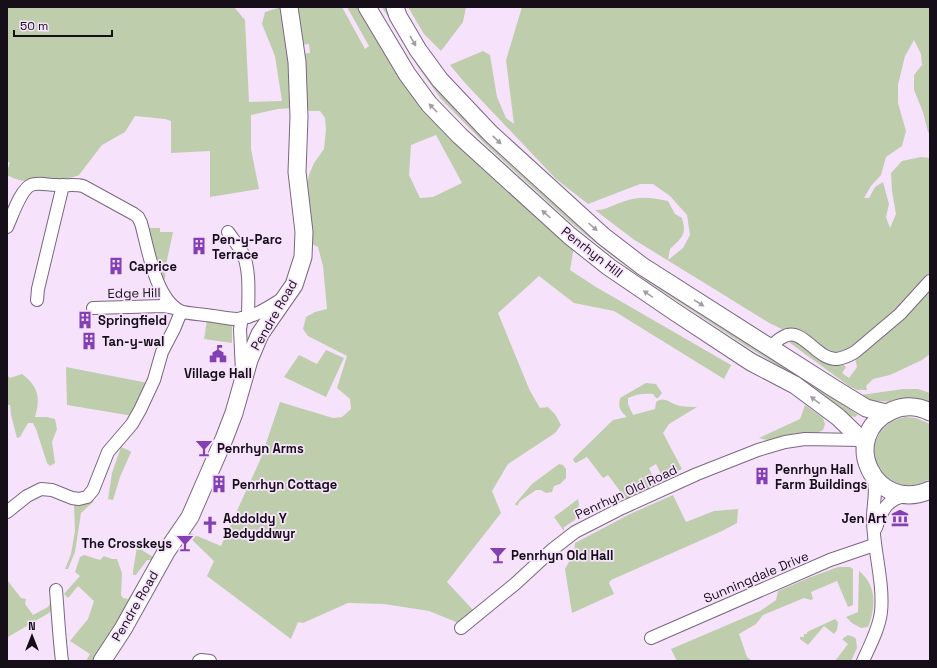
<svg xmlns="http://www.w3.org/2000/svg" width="937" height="668" font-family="'Space Grotesk',sans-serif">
	<rect width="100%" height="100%" fill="#f6e3fb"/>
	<g fill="#becdac" fill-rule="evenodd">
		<path d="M7,7H234L245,20L249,102L282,101L275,56L262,24L265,12L278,8V7H282L294,108L278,109L251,115V149L259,189L210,197V151L171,153V121L165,119L135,116L125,132L102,145L79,175C69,180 30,183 19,180C15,179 11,177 7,175V171L10,163L7,161Z"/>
		<path d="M294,7H342L365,49L369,46L347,7H362L415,97L574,247L570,270L596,287L731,365L724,379L614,311L574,303L539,276L498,313L530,391L540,408L548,407L555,414L561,425L555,433L508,464L492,491L501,513L447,582L474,611L461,624L429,611L384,604L348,603L303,623L298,622L291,639L207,576L214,561L188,536L190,533L221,546L261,458L280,402L333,418L342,417L351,409L350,399L337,388L347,356L308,336L303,329L306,317L315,312L327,309L323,266L318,247L310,243L304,198L309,175L314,163L324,149L326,129L325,118L320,111H309L304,103L302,54L310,53L309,44L300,45ZM436,135L462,183L433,197L420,198L409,175L411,145Z"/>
		<polygon points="382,7 387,7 504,157 538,189 574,220 858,415 855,417 850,416 805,382 746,346 648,282 611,255 570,222 487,146 441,99 418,67"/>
		<polygon points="408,7 466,7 463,22 441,51 424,34"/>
		<path d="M522,7H930V134L928,132L923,112L914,90V75L922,65L921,54L914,40L905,56L898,85V103L906,131L902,146L886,157L881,175L871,186L864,198H869L875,187L883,182L889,204L886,217L890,228L896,214L892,191L891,173L902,161L921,157L930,158V274C915,291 855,359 833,354C822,351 815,339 806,333C797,328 791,331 782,329C779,328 774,325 771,324L633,239L595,210C605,211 612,205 622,202C639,196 650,197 668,201L675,214L682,218C687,235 682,237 670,249L668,260L683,248L690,235L687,215L670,196L653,184H640L588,204L556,179L465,83L450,65L483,51L490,55L497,97L506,118L514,124L506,60Z"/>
		<polygon points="145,228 160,228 160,232 173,232 166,265 165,279 160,279"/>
		<polygon points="930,289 930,354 922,360 890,375 873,379 866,386 867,390 857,390 849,386 786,340 787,338 798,342 815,356 839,361 846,367 842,373 849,378 857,367 855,358 918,303"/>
		<polygon points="207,320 232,323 232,343 204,339"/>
		<polygon points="326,350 344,358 326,397 284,377 299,355 317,364"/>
		<polygon points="66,367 148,383 133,416 67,405"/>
		<path d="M22,374C38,386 41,398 35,417H47L55,419L57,429L52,442L55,463L50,466L47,463L36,429L33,423H28L20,437L17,438L11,415L10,405H7V375L10,378Z"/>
		<path d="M646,383L656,384L662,393L658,398H656L653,394C644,393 636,394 628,398V404L633,415L655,409L656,402C665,396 669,403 677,405C683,407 691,407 697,407L669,424L663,433L682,469L663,478L656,464L649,468L657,486L626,499L608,475L603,478L587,457L576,463L574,462L573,459L613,420L627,417C620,411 618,407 620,398Z"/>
		<polygon points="903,389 918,389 930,393 930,403 872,401 861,395"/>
		<polygon points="805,405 823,418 825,424 823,430 817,433 796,433 772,441 759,438 800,419"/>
		<path d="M905,417L916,418L930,424V479C888,503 856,452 886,426C891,421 898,419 905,417Z"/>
		<polygon points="121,447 130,451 131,452 120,477 113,500 108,499 112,473"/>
		<polygon points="559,464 563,465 566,469 566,478 560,484 554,486 552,492 546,493 541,490 536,490 520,501 517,506 515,504 532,484"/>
		<polygon points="673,495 686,522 714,511 738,509 737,523 722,531 611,580 609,583 614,594 572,613 565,569 574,553 575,543 630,514"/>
		<polygon points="95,496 93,502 81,513 75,552 68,569 65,569 71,554 75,531 74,505 80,504"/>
		<polygon points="578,499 579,504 575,520 564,527 564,531 554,517"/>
		<polygon points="137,547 153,557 152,560 147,560 136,575 133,575 133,571"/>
		<polygon points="84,555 100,560 104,556 112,559 117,559 122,573 121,595 123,598 128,599 147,573 96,661 86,661 90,654 70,641 88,619 94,601 78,586 68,598 64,594 80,576 75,572 80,557"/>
		<polygon points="838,567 850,567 853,569 853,605 848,607 837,581 811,592 813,599 811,600 804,598 763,615 756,624 739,634 747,657 752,661 677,661 671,649 760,611 776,600 778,591 811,577"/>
		<path d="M859,571C877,585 876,608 868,627L861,628L852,623L846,617L858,612Z"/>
		<polygon points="7,580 21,598 26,599 25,604 33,615 48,607 51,601 55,606 49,613 8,637 7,637"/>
		<polygon points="835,619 838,622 837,630 834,634 824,626 808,645 800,639 800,637 804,637 804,634 807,634 807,632"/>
		<polygon points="848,635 854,637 856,639 857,648 851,661 835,661 848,644 842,639"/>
	</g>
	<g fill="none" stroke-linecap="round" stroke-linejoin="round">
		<g stroke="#7a6680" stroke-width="14">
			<g id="street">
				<path d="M7,227C12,217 20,190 31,185C38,182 48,185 56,185C65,186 74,184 83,186L134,214L138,217L141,223C148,248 155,298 180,311C187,314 204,314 213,316C221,317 230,319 237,319C253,318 269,307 282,299"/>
				<path d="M228,232C232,238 238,245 242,252C251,269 248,298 248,317"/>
				<polyline points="37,300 38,289 63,185"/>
				<polyline points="93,308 164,306 175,308"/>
				<polyline points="242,318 240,329 242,372"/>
				<path d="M771,347C774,344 778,339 783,337C802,325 816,360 837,359C843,358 850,355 855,352L900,314L930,281"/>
				<polyline points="7,512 27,496 41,489 52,490 72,498 79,499 87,497 93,490 108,452 132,424 140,410 154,380 162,352 174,329 181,312"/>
				<path d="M876,528C881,512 887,498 906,496"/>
				<path d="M56,590C58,613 59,637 62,661"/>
				<polyline points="461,628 515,584 553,549 575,532 622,508 697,474 758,450 785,442 805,439 861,440"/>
				<polyline points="651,638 830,560 874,545"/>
				<polyline points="199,661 201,660 210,661"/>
				<path d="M863,661C870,645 879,629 881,612C884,584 874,551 873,522C872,507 878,492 873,477"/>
			</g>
		</g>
		<g stroke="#7a6680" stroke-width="19">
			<g id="secondary">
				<polyline points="367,7 407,74 429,104 460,136 570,236 609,267 675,312 751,362 795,385 838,417 865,443"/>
				<polyline points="395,7 398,16 418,50 440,80 490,133 603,236 642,266 835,389 866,408 886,413"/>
				<path d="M930,412C918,406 904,405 891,411C838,436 874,515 930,490"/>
				<polyline points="102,661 123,629 166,552 190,517 224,439 234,413 249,360 260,334 294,285 303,257 304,232 297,172 299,117 297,62 289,7"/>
			</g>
		</g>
		<use href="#street" stroke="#fff" stroke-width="12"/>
		<use href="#secondary" stroke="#fff" stroke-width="17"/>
	</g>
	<defs><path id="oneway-solid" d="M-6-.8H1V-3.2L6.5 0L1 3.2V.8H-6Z"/></defs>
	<g fill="#a29fa3">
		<use href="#oneway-solid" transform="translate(413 41) rotate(60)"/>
		<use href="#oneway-solid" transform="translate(433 108) rotate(-134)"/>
		<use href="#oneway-solid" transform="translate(497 140) rotate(43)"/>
		<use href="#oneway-solid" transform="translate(546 214) rotate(-138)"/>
		<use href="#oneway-solid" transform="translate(593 227) rotate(42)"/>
		<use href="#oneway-solid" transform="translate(648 294) rotate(-145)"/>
		<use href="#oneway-solid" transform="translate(699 303) rotate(32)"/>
		<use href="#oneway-solid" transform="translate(815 400) rotate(-143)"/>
	</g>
	<defs>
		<g id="building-bare" transform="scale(1.38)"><path d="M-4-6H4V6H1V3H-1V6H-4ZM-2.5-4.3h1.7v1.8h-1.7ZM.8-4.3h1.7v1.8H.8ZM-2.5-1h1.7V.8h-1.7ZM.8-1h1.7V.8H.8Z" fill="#8240b4" stroke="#f6e3fb" stroke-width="2.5" paint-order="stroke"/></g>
		<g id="civic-bare" transform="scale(1.38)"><path d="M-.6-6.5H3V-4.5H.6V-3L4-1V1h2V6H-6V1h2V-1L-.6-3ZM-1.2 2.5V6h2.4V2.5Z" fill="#8240b4" stroke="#f6e3fb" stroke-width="2.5" paint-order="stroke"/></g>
		<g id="bar-bare" transform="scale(1.38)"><path d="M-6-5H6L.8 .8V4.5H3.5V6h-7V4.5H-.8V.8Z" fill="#8240b4" stroke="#f6e3fb" stroke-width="2.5" paint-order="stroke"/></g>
		<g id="museum-bare" transform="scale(1.38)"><path d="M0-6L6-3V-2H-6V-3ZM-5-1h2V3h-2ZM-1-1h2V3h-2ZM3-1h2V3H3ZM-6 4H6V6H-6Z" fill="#8240b4" stroke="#f6e3fb" stroke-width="2.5" paint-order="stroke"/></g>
		<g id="church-bare" transform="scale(1.38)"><path d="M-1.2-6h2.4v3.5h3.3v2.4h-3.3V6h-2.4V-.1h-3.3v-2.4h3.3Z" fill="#8240b4" stroke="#f6e3fb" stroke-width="2.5" paint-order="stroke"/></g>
	</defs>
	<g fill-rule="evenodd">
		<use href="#building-bare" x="199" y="246"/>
		<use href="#building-bare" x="116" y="266"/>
		<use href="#building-bare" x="85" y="320"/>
		<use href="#building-bare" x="89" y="341"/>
		<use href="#civic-bare" x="218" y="354"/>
		<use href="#bar-bare" x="204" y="448"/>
		<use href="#building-bare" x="762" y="476"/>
		<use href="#building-bare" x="219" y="484"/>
		<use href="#museum-bare" x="900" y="518"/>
		<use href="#church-bare" x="210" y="525"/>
		<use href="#bar-bare" x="185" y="543"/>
		<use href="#bar-bare" x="498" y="555"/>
	</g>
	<g text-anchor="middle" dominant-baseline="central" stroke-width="3.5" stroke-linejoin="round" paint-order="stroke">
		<g font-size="13" font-weight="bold" fill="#160e18" stroke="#f6e3fb" text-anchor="start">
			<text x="212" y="239">Pen-y-Parc<tspan x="212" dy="15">Terrace</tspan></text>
			<text x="129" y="266">Caprice</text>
			<text x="98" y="320">Springfield</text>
			<text x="102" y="341">Tan-y-wal</text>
			<text x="218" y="373" text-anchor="middle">Village Hall</text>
			<text x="217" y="448">Penrhyn Arms</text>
			<text x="775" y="469">Penrhyn Hall<tspan x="775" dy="15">Farm Buildings</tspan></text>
			<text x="232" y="484">Penrhyn Cottage</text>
			<text x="223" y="518">Addoldy Y<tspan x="223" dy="15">Bedyddwyr</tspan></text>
			<text x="887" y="518" text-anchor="end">Jen Art</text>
			<text x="172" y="543" text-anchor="end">The Crosskeys</text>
			<text x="511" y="555">Penrhyn Old Hall</text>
		</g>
		<g font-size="13" fill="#160e18" stroke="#f6e3fb">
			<text transform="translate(592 252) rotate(38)">Penrhyn Hill</text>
			<text transform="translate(134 293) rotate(-1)">Edge Hill</text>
			<text transform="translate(274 315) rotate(-60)">Pendre Road</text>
			<text transform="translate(626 492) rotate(-25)">Penrhyn Old Road</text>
			<text transform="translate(756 577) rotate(-23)">Sunningdale Drive</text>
			<text transform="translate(135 606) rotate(-60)">Pendre Road</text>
		</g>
	</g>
	<rect width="937" height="668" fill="none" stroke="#160e18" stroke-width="16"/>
	<g transform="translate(32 636)" stroke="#f6e3fb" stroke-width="3" paint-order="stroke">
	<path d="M0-3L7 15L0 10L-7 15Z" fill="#160e18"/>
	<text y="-6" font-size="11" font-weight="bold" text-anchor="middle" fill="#160e18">N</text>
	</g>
	<path d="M14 30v6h98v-6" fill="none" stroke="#160e18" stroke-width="2"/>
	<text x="20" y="30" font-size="12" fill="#160e18" stroke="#f6e3fb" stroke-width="3" paint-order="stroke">50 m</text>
</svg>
